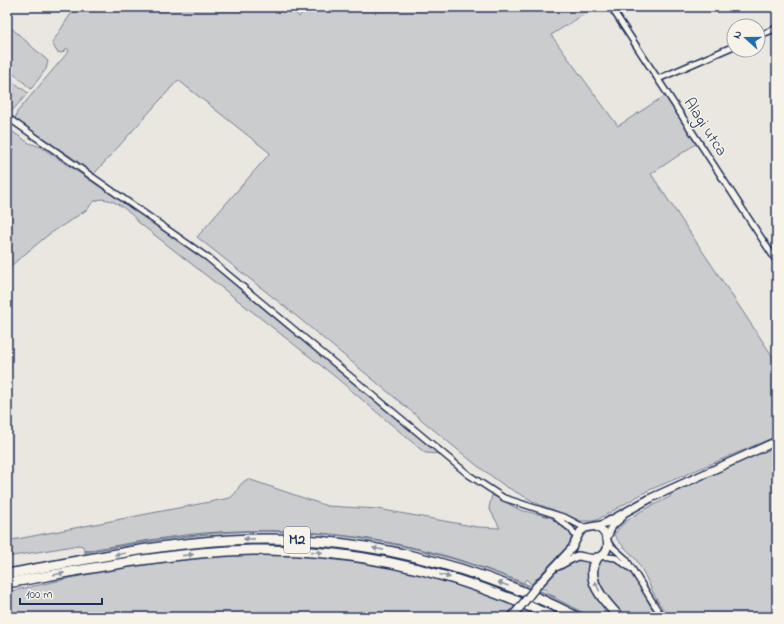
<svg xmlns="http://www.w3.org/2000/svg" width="784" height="624" font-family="'Indie Flower',sans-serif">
	<rect width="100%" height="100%" fill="#eae7e0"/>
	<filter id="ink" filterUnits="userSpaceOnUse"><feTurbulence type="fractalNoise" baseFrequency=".025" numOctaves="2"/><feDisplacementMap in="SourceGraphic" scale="8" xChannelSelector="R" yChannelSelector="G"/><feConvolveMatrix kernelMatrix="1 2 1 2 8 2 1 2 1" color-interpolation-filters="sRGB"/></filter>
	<g filter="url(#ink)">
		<g fill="#cbcccd" stroke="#737e96">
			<polygon points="82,7 292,7 299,17 307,7 596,7 551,35 618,126 666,95 697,143 651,174 777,363 777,436 647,491 597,520 591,521 581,521 538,504 505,486 475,464 289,310 197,237 270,153 178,80 94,174 70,156 15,120 17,112 69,51 67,48 62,53 57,52 52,43 70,15"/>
			<polygon points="7,24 48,61 46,69 31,89 7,68"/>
			<polygon points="7,77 28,93 10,113 7,114"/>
			<path d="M7,128L29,143L41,147L208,260L442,454L425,453L333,375L138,222C129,209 99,186 88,209L48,235L7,269Z"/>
			<path d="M777,446V617H670C653,599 649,580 637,561C630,551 620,545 614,535C627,515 650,507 670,497L671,492Z"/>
			<path d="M248,479L327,506L378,509L477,527L500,528L489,508L492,495L520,510L550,517L569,532C572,536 571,540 570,544L531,584L526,579L523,584C427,540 309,524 204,533C164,537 124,544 84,551L83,546L79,545L7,557V541L230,498C240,491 236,485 248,479Z"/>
			<path d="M221,553C257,554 294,553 330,556C394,561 455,583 515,605L505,617H7V592L158,559Z"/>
			<polygon points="573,558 588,561 588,571 616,617 592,617 547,594 547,590 539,588 553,574"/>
			<path d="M605,558C638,562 639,596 659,617H626C615,606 582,570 605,558Z"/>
		</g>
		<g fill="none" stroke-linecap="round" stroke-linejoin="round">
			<g stroke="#6d7892" stroke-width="1.5">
				<path d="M85,552C134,543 182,535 231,532C334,526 438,547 532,587"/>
				<polyline points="537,590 555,597"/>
			</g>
			<g stroke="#1b2f5e" stroke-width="8">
				<g id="street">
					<polyline points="611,7 777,262"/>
					<polyline points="758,36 777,28"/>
					<polyline points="658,79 734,46"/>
					<polyline points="7,117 208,258 469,475 504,498 566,518 585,528"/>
					<polyline points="557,518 571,529 577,538"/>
					<polyline points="608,543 626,559 662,617"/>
					<polyline points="601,556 616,558 630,568"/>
				</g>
			</g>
			<g stroke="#1b2f5e" stroke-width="10">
				<g id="secondary">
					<polyline points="607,537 612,526 622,517"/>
					<path d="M558,566L577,556C583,556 590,560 596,558C613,554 610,533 596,527"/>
					<polyline points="536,587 572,548 580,532 585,528 602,525 651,498 777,441"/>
					<polyline points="512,617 517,611"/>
				</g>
			</g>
			<g stroke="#1b2f5e" stroke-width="12">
				<g id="highway">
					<path d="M597,558C583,579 605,602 619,617"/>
					<path d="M7,574C81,561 155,544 231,540C350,533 471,562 577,617"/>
					<path d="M7,583C88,569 170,552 252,550C357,548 459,573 553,617"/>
				</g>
			</g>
			<use href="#street" stroke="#f7f3e8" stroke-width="5"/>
			<use href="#secondary" stroke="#f7f3e8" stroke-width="7"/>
			<use href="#highway" stroke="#f7f3e8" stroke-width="9"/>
			<g stroke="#1b2f5e" stroke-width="10" stroke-linecap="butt">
				<polyline id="secondary-bridge" points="517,611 536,587"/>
			</g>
			<use href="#secondary-bridge" stroke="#f7f3e8" stroke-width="7"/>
		</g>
		<defs><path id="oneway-solid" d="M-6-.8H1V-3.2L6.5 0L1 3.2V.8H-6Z"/></defs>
		<g fill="#8991a3">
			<use href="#oneway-solid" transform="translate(249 539) rotate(179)"/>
			<use href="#oneway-solid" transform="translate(378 549) rotate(-169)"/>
			<use href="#oneway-solid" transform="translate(317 552) rotate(4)"/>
			<use href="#oneway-solid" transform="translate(120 554) rotate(170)"/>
			<use href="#oneway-solid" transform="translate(188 555) rotate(-6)"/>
			<use href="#oneway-solid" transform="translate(59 574) rotate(-10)"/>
			<use href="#oneway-solid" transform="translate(445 576) rotate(17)"/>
			<use href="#oneway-solid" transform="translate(503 584) rotate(-160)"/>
			<use href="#oneway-solid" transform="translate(597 586) rotate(-116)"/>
		</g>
	</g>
	<g text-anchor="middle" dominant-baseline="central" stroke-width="3" stroke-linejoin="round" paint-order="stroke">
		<rect fill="#f7f3e8" stroke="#5d6a87" stroke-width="1" x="284" y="527" width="26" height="26" rx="3"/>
		<g font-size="15" font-weight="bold" fill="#1b2f5e">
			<text x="297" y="540">M2</text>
		</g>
		<g font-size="16" fill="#1b2f5e" stroke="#f7f3e8">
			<text transform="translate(705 127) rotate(57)">Alagi utca</text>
		</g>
	</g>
	<rect width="784" height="624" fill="none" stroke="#f7f3e8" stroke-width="24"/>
	<rect x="12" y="12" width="760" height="600" fill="none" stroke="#1b2f5e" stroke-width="1.5" filter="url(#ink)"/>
	<g transform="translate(746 38) rotate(291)"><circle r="19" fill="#f7f3e8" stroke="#9fa5b1"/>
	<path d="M0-3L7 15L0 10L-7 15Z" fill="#1f6fb2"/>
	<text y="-6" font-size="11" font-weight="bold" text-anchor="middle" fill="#1b2f5e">N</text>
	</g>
	<path d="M20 598v6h82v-6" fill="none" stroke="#1b2f5e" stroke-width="2"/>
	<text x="26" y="598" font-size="12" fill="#1b2f5e" stroke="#f7f3e8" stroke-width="3" paint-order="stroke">100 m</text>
</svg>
